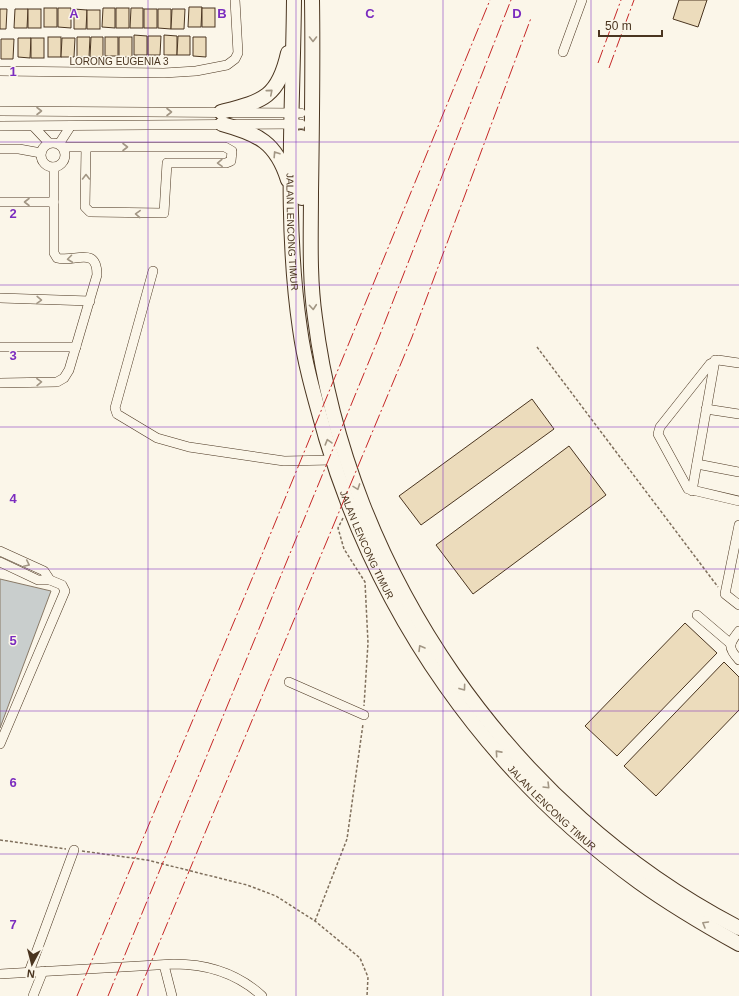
<svg xmlns="http://www.w3.org/2000/svg" width="739" height="996" font-family="Helvetica,sans-serif">
	<rect width="100%" height="100%" fill="#fbf6e9"/>
	<polygon fill="#c9cecd" stroke="#887966" points="0,579 51,591 0,728"/>
	<g fill="#ecdcbc" stroke="#4a3520">
		<polygon points="679,0 707,0 698,27 673,19"/>
		<polygon points="189,7 202,7 201,27 188,27"/>
		<rect x="44" y="8" width="13" height="19"/>
		<polygon points="58,8 71,8 71,28 58,27"/>
		<polygon points="103,8 115,8 115,28 102,27"/>
		<rect x="116" y="8" width="13" height="20"/>
		<polygon points="131,8 143,8 143,28 130,28"/>
		<rect x="202" y="8" width="13" height="19"/>
		<polygon points="0,9 7,9 6,29 0,29"/>
		<polygon points="15,9 28,9 27,28 14,28"/>
		<rect x="28" y="9" width="13" height="19"/>
		<polygon points="74,9 87,10 86,29 74,29"/>
		<rect x="144" y="9" width="13" height="19"/>
		<polygon points="158,9 171,9 171,29 158,28"/>
		<polygon points="172,9 185,9 184,29 171,29"/>
		<rect x="87" y="10" width="13" height="19"/>
		<polygon points="134,35 147,36 147,55 134,55"/>
		<polygon points="164,35 177,36 177,55 164,55"/>
		<polygon points="148,36 161,36 160,55 148,55"/>
		<polygon points="178,36 190,36 190,55 177,55"/>
		<rect x="48" y="37" width="13" height="20"/>
		<polygon points="77,37 90,37 89,57 77,57"/>
		<polygon points="91,37 103,37 103,57 90,57"/>
		<rect x="105" y="37" width="13" height="19"/>
		<rect x="119" y="37" width="13" height="20"/>
		<polygon points="193,37 206,37 206,57 193,56"/>
		<polygon points="18,38 31,38 30,58 18,57"/>
		<rect x="31" y="38" width="13" height="20"/>
		<polygon points="62,38 75,38 74,57 61,57"/>
		<polygon points="1,39 14,39 13,59 1,59"/>
		<polygon points="532,399 554,429 421,525 399,496"/>
		<polygon points="569,446 606,495 473,594 436,545"/>
		<polygon points="685,623 717,653 617,756 585,726"/>
		<polygon points="724,662 739,677 739,710 656,796 624,766"/>
	</g>
	<g fill="none" stroke-linecap="round" stroke-linejoin="round">
		<g stroke="#4a3520" stroke-width="10">
			<g id="minor">
				<polyline points="563,52 582,0"/>
				<polyline points="0,71 164,73 196,71 227,65 235,59 238,53 235,0"/>
				<polyline points="0,111 301,113"/>
				<polyline points="0,126 301,124"/>
				<polyline points="34,127 49,143"/>
				<circle cx="53" cy="155" r="12"/>
				<polyline points="59,144 70,127"/>
				<polyline points="63,147 225,147 232,151 231,161 226,163 167,163 164,213 90,212 85,207 86,147"/>
				<polyline points="0,149 19,149 41,153"/>
				<polyline points="0,202 54,202"/>
				<polyline points="153,271 115,408 117,414 157,438 189,447 284,461 333,460"/>
				<polyline points="0,298 90,301"/>
				<polyline points="0,347 76,347"/>
				<polyline points="739,363 718,360 710,364 660,427 658,434 688,489 739,501"/>
				<path d="M0,383L57,382L64,378L69,370L97,275C97,245 74,263 57,258L54,253V167"/>
				<polyline points="706,409 739,414"/>
				<polyline points="697,464 739,472"/>
				<polyline points="692,491 715,360"/>
				<polyline points="739,525 725,594 739,605"/>
				<polyline points="0,551 44,571 50,580"/>
				<polyline points="0,562 38,580 50,580 62,585 65,591 0,744"/>
				<polyline points="697,615 731,644"/>
				<path d="M739,631C729,644 727,647 739,660"/>
				<polyline points="289,682 364,715"/>
				<polyline points="164,965 172,996"/>
				<polyline points="29,972 74,850"/>
				<path d="M0,974L174,964C208,964 237,973 262,996"/>
				<polyline points="33,996 43,971"/>
			</g>
		</g>
		<g stroke="#4a3520" stroke-width="16">
			<g id="highway">
				<path id="s1" d="M294,0C293,109 284,221 300,329C305,366 316,402 326,438C379,617 488,773 639,882C671,905 705,925 739,944"/>
				<path d="M312,0C313,64 312,128 311,192C311,234 309,276 315,318C347,573 511,810 739,928"/>
				<path d="M221,112C263,101 278,98 288,53"/>
				<path d="M222,124C258,134 276,142 288,180"/>
				<polyline points="301,137 302,198"/>
			</g>
		</g>
		<g stroke="#7f6f5c" stroke-width="1.5" stroke-dasharray="3 2" stroke-linecap="butt">
			<polyline points="537,347 718,587"/>
			<polyline points="343,518 338,528 344,549 365,582 368,643 364,706"/>
			<polyline points="0,840 66,849"/>
			<polyline points="82,851 147,860 247,885 276,896 315,921 360,958 368,977 367,996"/>
			<polyline points="315,921 347,839 363,724"/>
		</g>
		<use href="#minor" stroke="#fbf6e9" stroke-width="9"/>
		<use href="#highway" stroke="#fbf6e9" stroke-width="14"/>
		<g stroke="#c62828" stroke-width="1" stroke-dasharray="14 3 2 3" stroke-linecap="butt">
			<polyline points="598,63 621,0"/>
			<polyline points="609,68 634,0"/>
			<polyline points="77,996 254,574 490,0"/>
			<polyline points="108,996 379,337 511,0"/>
			<polyline points="137,996 412,337 531,18"/>
		</g>
	</g>
	<defs><path id="oneway-chevron" d="M-2-3.5L2.5 0L-2 3.5" fill="none" stroke-width="1.6" stroke-linecap="round" stroke-linejoin="round"/></defs>
	<g stroke="#a29684">
		<use href="#oneway-chevron" transform="translate(313 39) rotate(90)"/>
		<use href="#oneway-chevron" transform="translate(270 92) rotate(-41)"/>
		<use href="#oneway-chevron" transform="translate(39 111)"/>
		<use href="#oneway-chevron" transform="translate(169 112)"/>
		<use href="#oneway-chevron" transform="translate(125 147)"/>
		<use href="#oneway-chevron" transform="translate(276 154) rotate(-123)"/>
		<use href="#oneway-chevron" transform="translate(220 163) rotate(178)"/>
		<use href="#oneway-chevron" transform="translate(86 177) rotate(-90)"/>
		<use href="#oneway-chevron" transform="translate(27 202) rotate(-180)"/>
		<use href="#oneway-chevron" transform="translate(138 214) rotate(-178)"/>
		<use href="#oneway-chevron" transform="translate(70 259) rotate(173)"/>
		<use href="#oneway-chevron" transform="translate(39 300) rotate(2)"/>
		<use href="#oneway-chevron" transform="translate(313 307) rotate(85)"/>
		<use href="#oneway-chevron" transform="translate(39 382) rotate(-1)"/>
		<use href="#oneway-chevron" transform="translate(328 442) rotate(-106)"/>
		<use href="#oneway-chevron" transform="translate(357 487) rotate(70)"/>
		<use href="#oneway-chevron" transform="translate(27 564) rotate(25)"/>
		<use href="#oneway-chevron" transform="translate(421 648) rotate(-121)"/>
		<use href="#oneway-chevron" transform="translate(463 688) rotate(54)"/>
		<use href="#oneway-chevron" transform="translate(498 753) rotate(-132)"/>
		<use href="#oneway-chevron" transform="translate(547 786) rotate(45)"/>
		<use href="#oneway-chevron" transform="translate(705 924) rotate(-150)"/>
	</g>
	<path fill="none" stroke="#7b2cbf" stroke-width="1" stroke-opacity="0.55" d="M148,0V996M296,0V996M443,0V996M591,0V996M0,142H739M0,285H739M0,427H739M0,569H739M0,711H739M0,854H739"/>
	<g text-anchor="middle" dominant-baseline="central" stroke-width="3" stroke-linejoin="round" paint-order="stroke">
		<g font-size="10" fill="#4a3520" stroke="#fbf6e9">
			<text x="119" y="61">LORONG EUGENIA 3</text>
			<text stroke="none"><textPath href="#s1" startOffset="232">JALAN LENCONG TIMUR</textPath></text>
			<text stroke="none"><textPath href="#s1" startOffset="556">JALAN LENCONG TIMUR</textPath></text>
			<text stroke="none"><textPath href="#s1" startOffset="880">JALAN LENCONG TIMUR</textPath></text>
		</g>
	</g>
	<g font-size="13" text-anchor="middle" font-weight="bold" fill="#7b2cbf" stroke="#fbf6e9" stroke-width="3" stroke-linejoin="round" paint-order="stroke">
		<text x="74" y="18">A</text>
		<text x="222" y="18">B</text>
		<text x="370" y="18">C</text>
		<text x="517" y="18">D</text>
		<text x="13" y="76">1</text>
		<text x="13" y="218">2</text>
		<text x="13" y="360">3</text>
		<text x="13" y="503">4</text>
		<text x="13" y="645">5</text>
		<text x="13" y="787">6</text>
		<text x="13" y="929">7</text>
	</g>
	<g transform="translate(32 964) rotate(187)" stroke="#fbf6e9" stroke-width="3" paint-order="stroke">
	<path d="M0-3L7 15L0 10L-7 15Z" fill="#4a3520"/>
	<text y="-6" font-size="11" font-weight="bold" text-anchor="middle" fill="#4a3520">N</text>
	</g>
	<path d="M599 30v6h63v-6" fill="none" stroke="#4a3520" stroke-width="2"/>
	<text x="605" y="30" font-size="12" fill="#4a3520" stroke="#fbf6e9" stroke-width="3" paint-order="stroke">50 m</text>
</svg>
